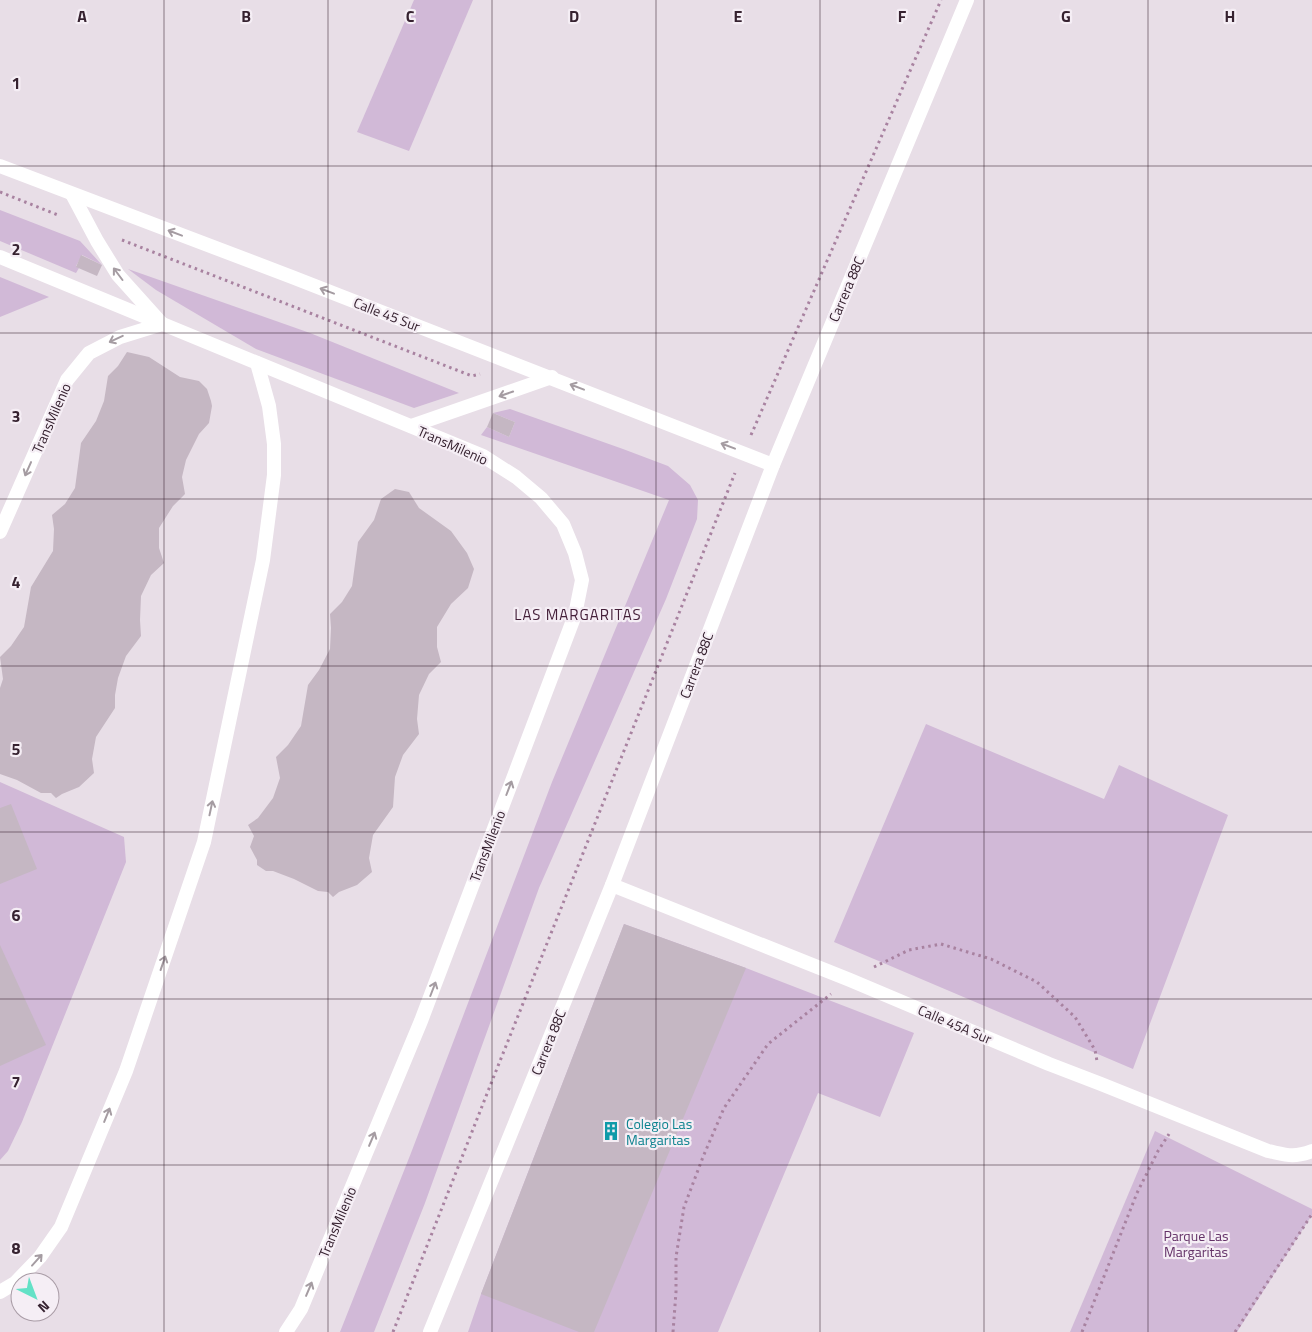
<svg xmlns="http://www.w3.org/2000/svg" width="1312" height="1332" font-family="'Titillium Web',sans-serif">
	<rect width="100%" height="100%" fill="#e8dee7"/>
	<g fill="#d1b9d7">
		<polygon points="414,0 473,0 409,151 357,132"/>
		<polygon points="0,210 80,241 102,265 82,255 76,266 79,268 76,273 0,241"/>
		<polygon points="128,269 310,333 459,393 414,408 256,349 156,290"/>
		<polygon points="0,277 49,297 0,317"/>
		<polygon points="510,409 623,449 668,466 690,485 698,500 697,519 666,599 539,888 425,1203 374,1332 340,1332 411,1153 552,782 669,500 481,435 487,427 509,437 515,422 493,413"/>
		<polygon points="926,724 1104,799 1119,765 1228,815 1133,1069 834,942"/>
		<polygon points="0,782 124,837 126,862 22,1122 8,1151 0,1160"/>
		<polygon points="624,924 746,968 914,1033 880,1117 818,1093 718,1332 468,1332 481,1294"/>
		<polygon points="1155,1131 1312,1209 1312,1215 1237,1332 1070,1332"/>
	</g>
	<g fill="#c5b7c3">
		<polygon points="81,255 102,265 97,276 76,267"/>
		<polygon points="127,352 149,357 180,377 199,381 207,389 211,401 212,406 209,423 199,434 186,460 182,477 185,494 173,506 159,528 159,548 164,563 151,575 141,596 140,620 141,636 126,656 118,678 115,695 115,708 96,737 92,759 94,773 79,787 62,794 56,798 51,793 41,793 17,780 0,774 0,688 3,679 0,657 11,646 24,627 31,587 53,551 54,529 52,515 65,504 75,488 81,443 96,421 104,401 108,376 118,366"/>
		<polygon points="493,413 515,422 509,437 487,427"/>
		<polygon points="395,489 409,492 419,508 451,531 467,553 474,569 468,588 451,604 437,627 437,647 441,662 429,674 419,695 417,719 419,734 403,755 395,777 393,807 373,835 369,858 372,872 357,885 339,892 333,897 328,892 318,891 294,879 273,871 266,871 257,865 257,860 250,847 254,836 248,825 258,818 273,798 280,778 276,757 288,745 301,726 308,685 319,670 330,649 331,628 330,614 342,602 352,586 358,542 374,520 381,499"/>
		<polygon points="11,804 37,869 0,884 0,808"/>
		<polygon points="624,924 746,968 594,1332 579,1332 481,1294"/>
		<polygon points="0,945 46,1045 0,1066"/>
	</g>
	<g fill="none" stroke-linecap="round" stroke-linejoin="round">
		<g stroke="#a882a0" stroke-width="3" stroke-dasharray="2.5 4" stroke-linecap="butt">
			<polyline points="0,192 58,215"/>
			<polyline points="122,240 472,376 480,374"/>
			<polyline points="751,435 941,0"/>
			<polyline points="874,967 909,950 941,944 991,959 1037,982 1075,1017 1095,1050 1097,1061"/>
			<polyline points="393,1332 494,1076 735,473"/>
			<polyline points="673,1332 676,1292 676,1257 684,1207 703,1157 724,1108 768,1044 831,994"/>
			<polyline points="1082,1332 1137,1193 1158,1151 1169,1134"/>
			<polyline points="1235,1332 1312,1214"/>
		</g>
		<g stroke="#fff" stroke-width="14">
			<polyline points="0,257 483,456 516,477 541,498 563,524 575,553 582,580 575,615 421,1021 301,1309 286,1332"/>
			<polyline points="411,426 552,377"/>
			<polyline points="0,532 67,380 89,353 120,337 162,324 118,275 97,241 72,194"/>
			<polyline points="0,1292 15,1283 40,1257 61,1227 126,1071 204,842 263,560 274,475 274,444 269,406 257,363"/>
		</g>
		<g stroke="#fff" stroke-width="14">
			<polyline points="0,166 292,277 773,465"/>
			<path d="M612,885L850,980L1049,1064L1101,1084L1268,1151C1287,1155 1293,1158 1312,1151"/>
		</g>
		<polyline stroke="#fff" stroke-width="14" points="430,1332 612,885 773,465 967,0"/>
	</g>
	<defs><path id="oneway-shaft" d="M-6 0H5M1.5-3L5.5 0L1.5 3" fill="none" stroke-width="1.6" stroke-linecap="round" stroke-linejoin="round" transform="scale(1.25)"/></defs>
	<g stroke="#a59ca2">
		<use href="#oneway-shaft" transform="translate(175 233) rotate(-159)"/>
		<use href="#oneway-shaft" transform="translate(118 274) rotate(-127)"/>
		<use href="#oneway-shaft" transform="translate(327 291) rotate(-159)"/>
		<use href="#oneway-shaft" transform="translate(116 339) rotate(155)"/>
		<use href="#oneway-shaft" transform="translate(577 387) rotate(-159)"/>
		<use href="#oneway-shaft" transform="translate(506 394) rotate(161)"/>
		<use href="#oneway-shaft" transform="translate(728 446) rotate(-159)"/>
		<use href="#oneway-shaft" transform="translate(28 469) rotate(114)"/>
		<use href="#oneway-shaft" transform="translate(509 788) rotate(-69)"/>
		<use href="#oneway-shaft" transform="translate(211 808) rotate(-78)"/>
		<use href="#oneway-shaft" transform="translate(163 963) rotate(-71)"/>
		<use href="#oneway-shaft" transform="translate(433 989) rotate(-69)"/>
		<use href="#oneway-shaft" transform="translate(107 1115) rotate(-68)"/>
		<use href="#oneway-shaft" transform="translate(372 1139) rotate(-67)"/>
		<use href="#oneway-shaft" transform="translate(37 1260) rotate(-48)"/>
		<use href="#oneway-shaft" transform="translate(309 1289) rotate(-67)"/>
	</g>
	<path fill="none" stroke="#362230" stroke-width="1" stroke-opacity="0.55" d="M164,0V1332M328,0V1332M492,0V1332M656,0V1332M820,0V1332M984,0V1332M1148,0V1332M0,166H1312M0,333H1312M0,499H1312M0,666H1312M0,832H1312M0,999H1312M0,1165H1312"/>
	<defs>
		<g id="building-bare" transform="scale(1.5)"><path d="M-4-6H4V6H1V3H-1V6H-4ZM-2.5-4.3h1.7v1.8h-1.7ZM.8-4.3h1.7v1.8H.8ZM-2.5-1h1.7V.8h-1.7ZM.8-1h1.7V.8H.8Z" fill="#0f9aa8" stroke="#f5eef5" stroke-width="2.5" paint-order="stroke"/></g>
	</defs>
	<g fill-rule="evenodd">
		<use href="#building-bare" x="611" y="1131"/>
	</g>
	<g text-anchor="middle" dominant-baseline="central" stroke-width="4.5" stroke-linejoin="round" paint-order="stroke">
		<g font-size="14" fill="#362230" stroke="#f5eef5">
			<text transform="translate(846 289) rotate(-67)">Carrera 88C</text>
			<text transform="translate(387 314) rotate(21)">Calle 45 Sur</text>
			<text transform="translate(51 418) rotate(-66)">TransMilenio</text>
			<text transform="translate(453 445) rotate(24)">TransMilenio</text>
			<text transform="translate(696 665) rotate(-69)">Carrera 88C</text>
			<text transform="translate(487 846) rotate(-69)">TransMilenio</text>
			<text transform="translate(955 1024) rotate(23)">Calle 45A Sur</text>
			<text transform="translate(548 1042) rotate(-68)">Carrera 88C</text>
			<text transform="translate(337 1222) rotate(-67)">TransMilenio</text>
		</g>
		<g font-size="14" fill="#0d838f" stroke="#f5eef5" text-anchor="start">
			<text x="626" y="1123">Colegio Las<tspan x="626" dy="16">Margaritas</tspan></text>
		</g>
		<g font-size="14" fill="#633167" stroke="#f5eef5">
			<text x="1196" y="1235">Parque Las<tspan x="1196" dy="16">Margaritas</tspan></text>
		</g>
		<g font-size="15" letter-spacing="1" fill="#45203a" stroke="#f5eef5">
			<text x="578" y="614">LAS MARGARITAS</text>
		</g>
	</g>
	<g font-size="16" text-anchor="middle" font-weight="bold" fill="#362230" stroke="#f5eef5" stroke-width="4.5" stroke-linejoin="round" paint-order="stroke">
		<text x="82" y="22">A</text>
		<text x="246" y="22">B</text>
		<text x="410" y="22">C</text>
		<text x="574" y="22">D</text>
		<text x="738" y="22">E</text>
		<text x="902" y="22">F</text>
		<text x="1066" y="22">G</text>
		<text x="1230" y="22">H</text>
		<text x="16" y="89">1</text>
		<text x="16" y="255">2</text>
		<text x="16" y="422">3</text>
		<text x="16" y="588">4</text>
		<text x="16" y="755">5</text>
		<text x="16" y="921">6</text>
		<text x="16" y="1088">7</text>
		<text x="16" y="1254">8</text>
	</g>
	<g transform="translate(35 1297) rotate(138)"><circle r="24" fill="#f5eef5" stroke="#a99ca6"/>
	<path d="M0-4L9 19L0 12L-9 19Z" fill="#63e1c6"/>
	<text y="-8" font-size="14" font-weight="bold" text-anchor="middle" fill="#362230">N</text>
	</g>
</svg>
